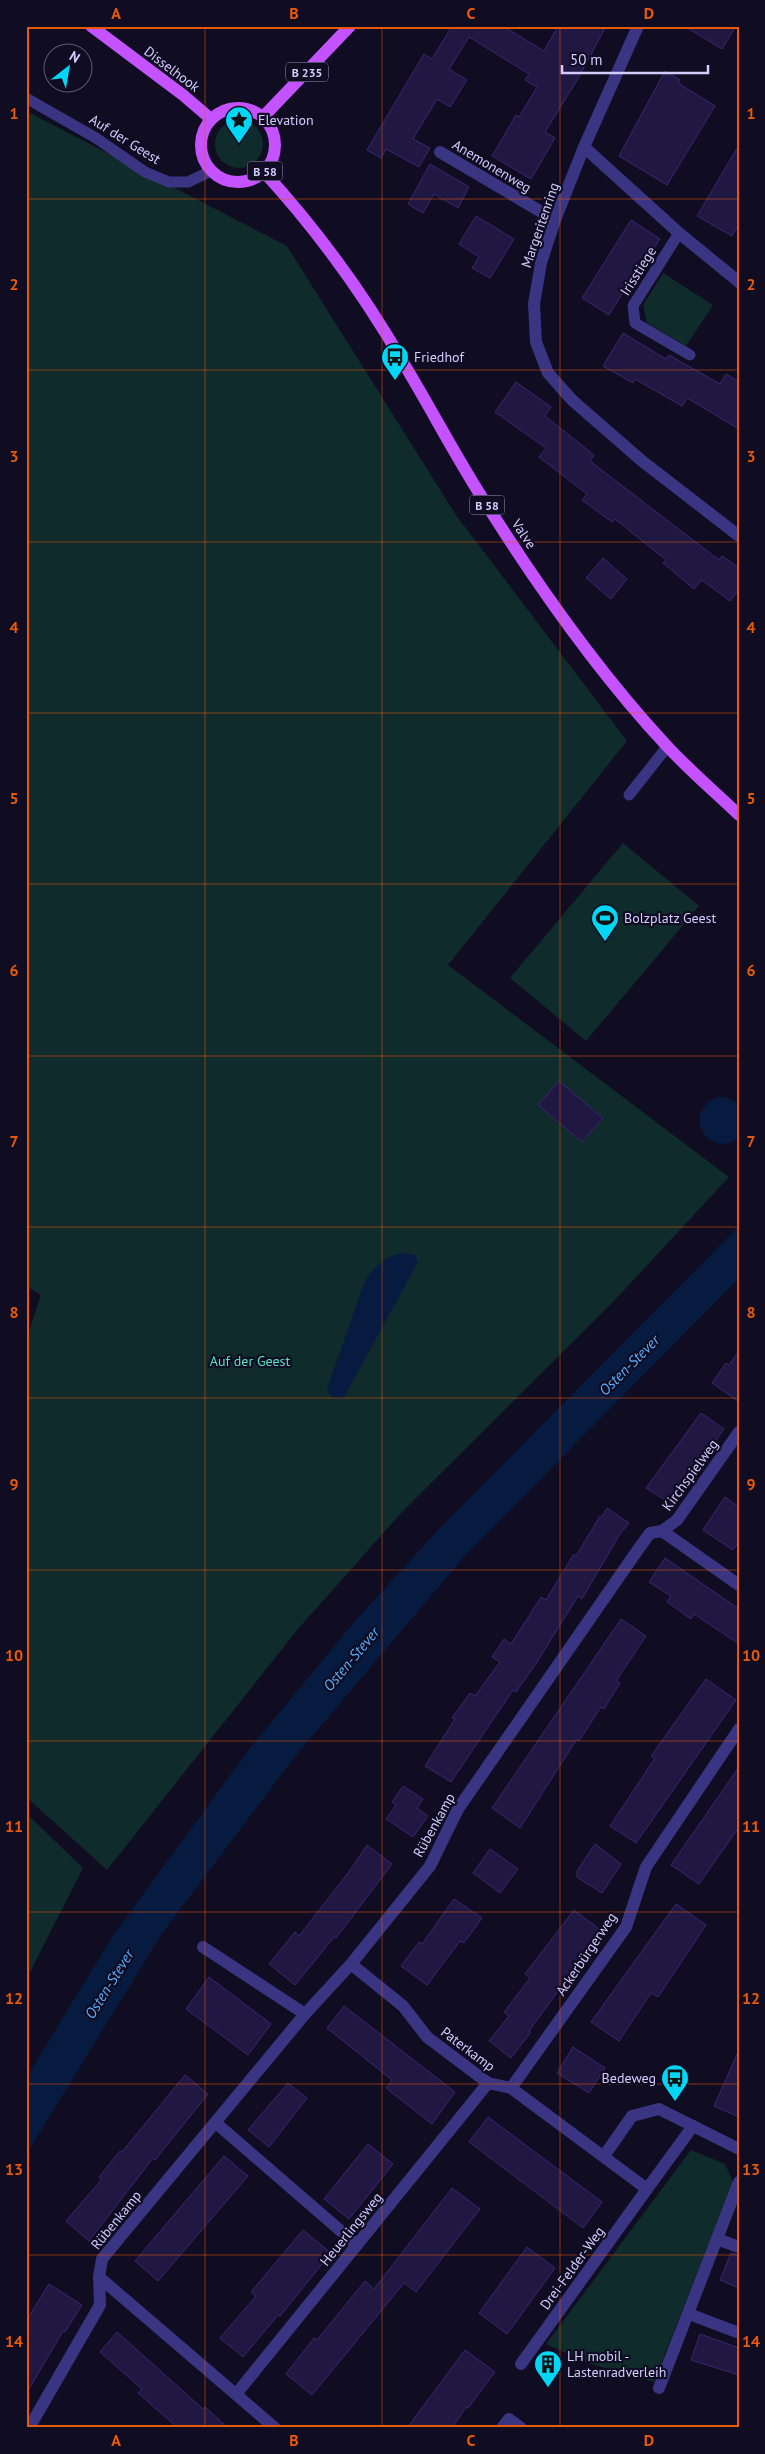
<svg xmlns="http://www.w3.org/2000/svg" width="765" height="2454" font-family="'PT Sans',sans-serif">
	<rect width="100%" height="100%" fill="#100c21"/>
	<g fill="#0f2b2b">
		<polygon points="26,111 287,246 456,515 627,741 448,965 729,1177 613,1302 402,1512 298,1629 107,1870 26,1797 26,1340 41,1295 26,1286"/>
		<circle cx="239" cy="144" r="24"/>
		<polygon points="663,273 713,305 686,346 647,323 643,305"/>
		<polygon points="623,843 699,906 586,1041 510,978"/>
		<polygon points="26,1813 83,1868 26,1980"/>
		<polygon points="691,2150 725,2164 733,2182 654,2382 588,2363 546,2344"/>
	</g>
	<g fill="#071a3f">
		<path d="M717,1097H726L739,1104V1137C712,1161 678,1115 717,1097Z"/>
		<polygon points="739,1226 739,1278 464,1557 293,1759 161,1935 26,2155 26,2078 114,1934 250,1748 355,1621 438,1530"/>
		<path d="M403,1253L415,1255L418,1262L343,1399L331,1397L327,1389L366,1278C376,1265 387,1256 403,1253Z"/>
	</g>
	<g fill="#211743" stroke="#392870">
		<polygon points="452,26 503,26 544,51 558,26 606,26 579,77 545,132 555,138 531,179 492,156 516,115 519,117 537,87 525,80 529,74 469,37 449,69 467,80 450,107 437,99 413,139 430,148 419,167 386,149 381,158 367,150 424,54 432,59"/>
		<polygon points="684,26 736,26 722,49"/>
		<polygon points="665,71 680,80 678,83 715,106 667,185 619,156"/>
		<polygon points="739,145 739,224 732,236 697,216"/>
		<polygon points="430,164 469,187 458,208 434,194 423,213 408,204"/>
		<polygon points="476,216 514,239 490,278 472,268 479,257 459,244"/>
		<polygon points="631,220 660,239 639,271 637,269 609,315 582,298"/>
		<polygon points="623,333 666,359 669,355 720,384 726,374 739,382 739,429 687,398 682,406 635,379 633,383 603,366"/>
		<polygon points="516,382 551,407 545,416 594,455 590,461 719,560 722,556 739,568 739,589 730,601 702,580 694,589 663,563 666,560 615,519 612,522 582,500 587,494 539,457 546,448 495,412"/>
		<polygon points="603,558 627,579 611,599 586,578"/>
		<polygon points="559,1081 603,1118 582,1142 538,1105"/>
		<polygon points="739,1351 739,1402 712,1383 726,1363 729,1365"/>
		<polygon points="701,1413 724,1429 670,1503 646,1488"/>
		<polygon points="725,1497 739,1507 739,1541 733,1550 703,1530"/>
		<polygon points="607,1508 629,1523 620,1534 582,1599 578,1596 537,1662 516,1692 513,1690 451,1782 425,1766 455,1719 452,1718 470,1693 475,1696 500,1662 492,1657 504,1639 511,1644 541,1597 546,1600 574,1554 576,1556 600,1516 602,1517"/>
		<polygon points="665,1558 739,1609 739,1644 694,1614 691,1619 667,1602 671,1596 649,1582"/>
		<polygon points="621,1619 646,1636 616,1681 620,1683 604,1709 601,1707 579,1741 577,1739 520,1828 492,1808"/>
		<polygon points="706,1679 736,1700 636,1843 610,1826 655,1758 651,1756"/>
		<polygon points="739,1767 739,1827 699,1884 671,1865"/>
		<polygon points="403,1786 423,1799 417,1808 428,1816 413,1837 386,1819 396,1805 392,1802"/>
		<polygon points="595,1844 621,1864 602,1893 577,1877 577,1871"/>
		<polygon points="367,1845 392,1864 336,1938 334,1937 295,1985 269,1964 295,1932 299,1936 348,1873"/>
		<polygon points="490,1849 518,1869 500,1893 473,1873"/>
		<polygon points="454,1899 482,1918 464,1943 460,1941 427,1985 401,1966 419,1942 422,1944"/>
		<polygon points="676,1904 706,1925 658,1997 651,1993 619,2041 591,2022"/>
		<polygon points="574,1910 602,1931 529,2031 531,2032 511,2058 489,2041 509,2016 504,2012 530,1978 525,1974"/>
		<polygon points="209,1977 271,2024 248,2055 186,2009"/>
		<polygon points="344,2006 455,2092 432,2124 386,2088 392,2080 327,2028"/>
		<polygon points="573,2047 605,2068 589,2093 557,2073"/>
		<polygon points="739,2050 739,2117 714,2106"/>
		<polygon points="185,2075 208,2094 155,2160 153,2158 89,2241 66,2221 102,2179 99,2177 120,2151 122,2152"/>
		<polygon points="288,2083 307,2098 269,2147 248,2130"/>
		<polygon points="488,2117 602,2202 583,2228 469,2142"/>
		<polygon points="368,2144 393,2164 349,2219 324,2199"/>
		<polygon points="224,2156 248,2176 158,2281 135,2261"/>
		<polygon points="452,2188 480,2209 416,2292 404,2283 312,2395 286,2374 314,2338 317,2340 365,2281 374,2289"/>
		<polygon points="303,2230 331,2253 280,2316 278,2315 243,2357 220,2338 256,2296 251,2292"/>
		<polygon points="527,2247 555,2268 507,2334 479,2313"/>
		<polygon points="731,2253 739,2255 739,2288 720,2280"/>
		<polygon points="49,2284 82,2305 65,2332 63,2331 26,2394 26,2321"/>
		<polygon points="117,2332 203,2409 205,2407 228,2428 178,2428 138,2393 142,2389 100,2352"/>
		<polygon points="700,2334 739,2348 739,2375 691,2360"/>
		<polygon points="465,2350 495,2372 468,2408 466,2407 452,2428 407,2428"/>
	</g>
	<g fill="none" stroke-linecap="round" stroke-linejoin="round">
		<g stroke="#3a3582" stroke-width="11">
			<polyline points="26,98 96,138 145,172 169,182 188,182 211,171"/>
			<polyline points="679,233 633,306 635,323 690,355"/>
			<polyline points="629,795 667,747"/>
		</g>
		<g stroke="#3a3582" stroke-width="12">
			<polyline points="638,26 584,147 555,220 541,263 534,304 536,342 548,373 572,400 642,461 739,536"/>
			<polyline points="584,147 679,233 739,282"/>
			<polyline points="440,152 555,220"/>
			<polyline points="662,1531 739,1585"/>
			<polyline points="203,1947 305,2014"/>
			<polyline points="351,1964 403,2006 427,2037 488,2083 511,2088 647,2189 693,2126"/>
			<polyline points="511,2088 626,1927 646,1867 739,1729"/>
			<polyline points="216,2123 357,2245"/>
			<polyline points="604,2156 632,2116 659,2109 739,2149"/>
			<polyline points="717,2239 739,2247"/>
			<polyline points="99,2277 275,2428"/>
			<polyline points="689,2314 739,2333"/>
			<polyline points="521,2364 647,2189"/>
			<polyline points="659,2388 739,2182"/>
			<polyline points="237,2393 488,2083"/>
			<polyline points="29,2428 100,2305 99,2277 102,2259 305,2014 351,1964 430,1866 458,1809 637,1551 650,1533 662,1531 677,1520 739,1432"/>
			<polyline points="502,2428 509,2419 521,2428"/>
		</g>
		<g stroke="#c453ff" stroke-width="12">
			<polyline points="91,26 183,95 211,119"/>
			<circle cx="238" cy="145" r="37"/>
			<polyline points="263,117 350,26"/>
			<path d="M264,172C317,230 365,296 404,364C433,412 459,463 490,510C542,592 600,674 666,745C689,770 715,792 739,815"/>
		</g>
	</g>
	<path fill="none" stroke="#e8590c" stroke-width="1" stroke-opacity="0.55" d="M205,26V2428M382,26V2428M560,26V2428M26,199H739M26,370H739M26,542H739M26,713H739M26,884H739M26,1056H739M26,1227H739M26,1398H739M26,1570H739M26,1741H739M26,1912H739M26,2084H739M26,2255H739"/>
	<defs>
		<g id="sight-pin" transform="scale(1.4375)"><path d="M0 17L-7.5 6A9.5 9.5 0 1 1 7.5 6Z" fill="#00d7f7" stroke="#100c21"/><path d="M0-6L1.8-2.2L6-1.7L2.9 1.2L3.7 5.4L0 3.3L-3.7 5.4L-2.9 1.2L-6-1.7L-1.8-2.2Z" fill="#111"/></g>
		<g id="bus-pin" transform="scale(1.4375)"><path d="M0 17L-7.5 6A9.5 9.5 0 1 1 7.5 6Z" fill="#00d7f7" stroke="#100c21"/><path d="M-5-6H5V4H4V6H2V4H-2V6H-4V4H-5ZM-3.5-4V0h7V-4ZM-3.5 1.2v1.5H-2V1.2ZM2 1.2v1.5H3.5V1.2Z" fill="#111"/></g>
		<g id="stadium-pin" transform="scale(1.4375)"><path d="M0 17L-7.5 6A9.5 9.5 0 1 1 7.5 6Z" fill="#00d7f7" stroke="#100c21"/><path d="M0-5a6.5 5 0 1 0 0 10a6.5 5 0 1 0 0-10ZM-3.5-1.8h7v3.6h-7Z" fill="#111"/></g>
		<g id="building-pin" transform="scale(1.4375)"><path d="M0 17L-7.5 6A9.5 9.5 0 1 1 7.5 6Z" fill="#00d7f7" stroke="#100c21"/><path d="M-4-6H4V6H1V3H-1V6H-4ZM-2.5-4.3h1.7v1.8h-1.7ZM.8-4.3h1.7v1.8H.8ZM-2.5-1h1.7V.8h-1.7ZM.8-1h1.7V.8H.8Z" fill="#111"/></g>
	</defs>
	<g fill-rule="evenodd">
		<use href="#sight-pin" x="239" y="120"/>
		<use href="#bus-pin" x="395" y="357"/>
		<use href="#stadium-pin" x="605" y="918"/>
		<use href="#bus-pin" x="675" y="2078"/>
		<use href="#building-pin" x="548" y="2364"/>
	</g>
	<g text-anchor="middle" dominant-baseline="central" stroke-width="4.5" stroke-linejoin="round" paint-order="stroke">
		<g fill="#100c21" stroke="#9892bc" stroke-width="1">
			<rect x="286" y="62.5" width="42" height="19" rx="4"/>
			<rect x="247.5" y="161.5" width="35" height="19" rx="4"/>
			<rect x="469.5" y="495.5" width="35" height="19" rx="4"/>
		</g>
		<g font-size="12" font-weight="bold" fill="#d3ccff">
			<text x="307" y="72">B 235</text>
			<text x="265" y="171">B 58</text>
			<text x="487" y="505">B 58</text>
		</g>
		<g font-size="14" fill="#d3ccff" stroke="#100c21">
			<text transform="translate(172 69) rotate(37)">Disselhook</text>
			<text transform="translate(125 139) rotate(32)">Auf der Geest</text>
			<text transform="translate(492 166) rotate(31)">Anemonenweg</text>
			<text transform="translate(540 225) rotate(-71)">Margeritenring</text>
			<text transform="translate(638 271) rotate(-58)">Irisstiege</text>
			<text transform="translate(524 534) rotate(56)">Valve</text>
			<text transform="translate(690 1475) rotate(-54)">Kirchspielweg</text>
			<text transform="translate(434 1825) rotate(-61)">Rübenkamp</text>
			<text transform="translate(586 1954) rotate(-56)">Ackerbürgerweg</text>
			<text transform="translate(468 2049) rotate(37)">Paterkamp</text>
			<text transform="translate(116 2220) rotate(-51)">Rübenkamp</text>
			<text transform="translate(351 2229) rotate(-51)">Heuerlingsweg</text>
			<text transform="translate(572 2268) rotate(-54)">Drei-Felder-Weg</text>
		</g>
		<g font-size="14" fill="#d3ccff" stroke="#100c21" text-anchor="start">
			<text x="258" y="120">Elevation</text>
			<text x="414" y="357">Friedhof</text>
			<text x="624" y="918">Bolzplatz Geest</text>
			<text x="656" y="2078" text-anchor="end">Bedeweg</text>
			<text x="567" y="2356">LH mobil -<tspan x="567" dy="16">Lastenradverleih</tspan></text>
		</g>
		<g font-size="14" fill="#54e3c4" stroke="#100c21">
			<text x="250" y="1361">Auf der Geest</text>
		</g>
		<g font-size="15" font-style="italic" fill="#5aaeff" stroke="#100c21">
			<text transform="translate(629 1365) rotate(-45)">Osten-Stever</text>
			<text transform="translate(351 1659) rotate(-50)">Osten-Stever</text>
			<text transform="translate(109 1984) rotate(-58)">Osten-Stever</text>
		</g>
	</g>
	<rect width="765" height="2454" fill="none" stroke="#100c21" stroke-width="55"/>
	<g transform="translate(68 68) rotate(31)"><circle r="24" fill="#100c21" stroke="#5e597a"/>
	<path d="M0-4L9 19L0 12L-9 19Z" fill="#00d7f7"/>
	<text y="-8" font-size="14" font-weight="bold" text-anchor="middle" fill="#d3ccff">N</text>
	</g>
	<path d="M562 65v8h146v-8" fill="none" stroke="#d3ccff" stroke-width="2.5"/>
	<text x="570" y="65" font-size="15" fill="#d3ccff" stroke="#100c21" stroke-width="4" paint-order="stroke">50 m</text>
	<rect x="28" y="28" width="710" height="2398" fill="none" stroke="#e8590c" stroke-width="2"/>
	<g font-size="16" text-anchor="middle" font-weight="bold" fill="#e8590c">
		<text x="116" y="19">A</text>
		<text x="294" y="19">B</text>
		<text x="471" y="19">C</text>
		<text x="649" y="19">D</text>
		<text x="14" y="119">1</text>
		<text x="751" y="119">1</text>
		<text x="14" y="290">2</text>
		<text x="751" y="290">2</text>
		<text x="14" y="462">3</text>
		<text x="751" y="462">3</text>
		<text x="14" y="633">4</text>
		<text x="751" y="633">4</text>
		<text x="14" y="804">5</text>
		<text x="751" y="804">5</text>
		<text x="14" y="976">6</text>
		<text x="751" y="976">6</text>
		<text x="14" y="1147">7</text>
		<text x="751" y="1147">7</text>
		<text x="14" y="1318">8</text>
		<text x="751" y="1318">8</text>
		<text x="14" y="1490">9</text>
		<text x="751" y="1490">9</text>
		<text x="14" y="1661">10</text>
		<text x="751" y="1661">10</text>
		<text x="14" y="1832">11</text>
		<text x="751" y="1832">11</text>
		<text x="14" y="2004">12</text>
		<text x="751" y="2004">12</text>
		<text x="14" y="2175">13</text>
		<text x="751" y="2175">13</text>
		<text x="14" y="2347">14</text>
		<text x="751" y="2347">14</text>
		<text x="116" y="2446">A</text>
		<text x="294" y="2446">B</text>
		<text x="471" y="2446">C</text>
		<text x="649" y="2446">D</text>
	</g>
</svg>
